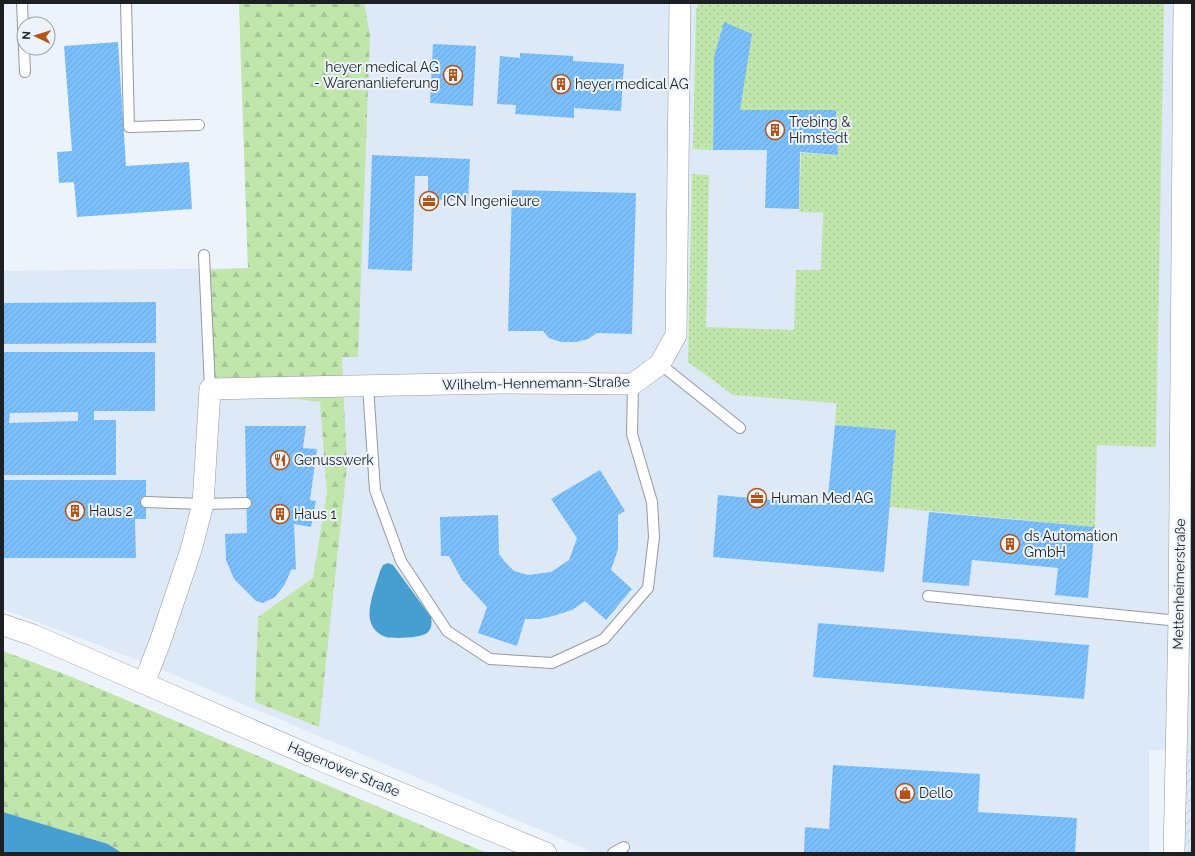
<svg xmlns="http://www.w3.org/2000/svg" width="1195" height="856" font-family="Raleway,sans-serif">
	<defs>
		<pattern id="industrial-furrows" width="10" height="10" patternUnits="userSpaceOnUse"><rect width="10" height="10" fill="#dde9f6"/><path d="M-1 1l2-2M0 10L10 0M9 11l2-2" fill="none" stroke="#bdc8d3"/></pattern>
		<pattern id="grass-dots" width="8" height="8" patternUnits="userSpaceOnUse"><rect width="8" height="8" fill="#c1e6ac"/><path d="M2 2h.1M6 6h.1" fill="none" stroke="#a5c594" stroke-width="1.8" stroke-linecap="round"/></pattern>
		<pattern id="forest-firs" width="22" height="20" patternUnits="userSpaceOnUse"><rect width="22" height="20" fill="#c1e6ac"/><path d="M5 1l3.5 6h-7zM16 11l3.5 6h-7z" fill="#a5c594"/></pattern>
		<pattern id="building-hatch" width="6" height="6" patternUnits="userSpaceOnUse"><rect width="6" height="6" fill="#7bc0fc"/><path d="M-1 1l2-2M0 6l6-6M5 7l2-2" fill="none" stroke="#6aa5d8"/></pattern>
	</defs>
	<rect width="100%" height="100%" fill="#ecf3fa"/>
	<polygon fill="#dde9f6" points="239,3 1192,3 1192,749 1149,750 1149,853 595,853 151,665 3,609 3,271 248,268"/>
	<polygon fill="url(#industrial-furrows)" points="1192,749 1192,853 1174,853 1177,750"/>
	<polygon fill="url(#grass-dots)" points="699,3 1164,3 1156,447 1097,445 1095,527 889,507 896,430 835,425 836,403 733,395 688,362 692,174 709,175 706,327 794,330 796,270 821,270 823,213 799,212 801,153 838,155 836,110 740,110 714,57 713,150 693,149 696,10"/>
	<g fill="url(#forest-firs)">
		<polygon points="239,3 364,3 370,35 358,357 342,357 347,466 319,727 255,702 258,617 313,578 327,492 320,402 210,389 204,270 248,268"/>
		<polygon points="3,651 72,677 487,853 122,853 108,844 3,812"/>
	</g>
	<g fill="#479ed0">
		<path d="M388,563L393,565L431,617C432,622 432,628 428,632C423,638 395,639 386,637C379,635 373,629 371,623C366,608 376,586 380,571L383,565Z"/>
		<polygon points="3,812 108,844 122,853 3,853"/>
	</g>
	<g fill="url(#building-hatch)" fill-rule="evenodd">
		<polygon points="724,22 752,34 740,110 836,110 838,155 800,152 799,209 765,208 767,150 713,150 714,57"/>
		<polygon points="118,42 126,166 189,162 192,209 77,217 74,182 59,183 57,152 72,151 64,46"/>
		<polygon points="433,44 476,46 473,106 430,103"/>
		<polygon points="520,53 573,56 573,61 624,64 621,111 574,108 574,118 515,114 516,105 497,104 500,56 520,58"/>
		<polygon points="372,155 470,159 468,201 428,199 428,176 415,176 412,271 368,269"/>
		<polygon points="512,190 636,193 632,334 597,333 588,339 576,342 561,342 549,338 543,331 508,331"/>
		<polygon points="156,302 156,343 3,344 3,303"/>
		<path d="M3,352H155V411H94V420H116V475H3ZM78,412V421L9,423L10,413Z"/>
		<polygon points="835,425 896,430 884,572 713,557 718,495 827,505"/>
		<polygon points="245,426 306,426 303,448 317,449 310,500 316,501 311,527 294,524 296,569 291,570 285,584 275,597 263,603 256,601 234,579 226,560 225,534 247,533"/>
		<polygon points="600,470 625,511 618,515 618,549 611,570 632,589 606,620 585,601 572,610 553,616 540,619 525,619 517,646 478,633 487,607 462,580 449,556 441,556 440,517 498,515 499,554 505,562 514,571 528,575 551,572 569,560 577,538 551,499"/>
		<polygon points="3,480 146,480 146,519 135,519 136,558 3,558"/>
		<polygon points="929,512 1095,527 1088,598 1055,595 1058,568 972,560 969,586 922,582"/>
		<polygon points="818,623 1089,645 1084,699 813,677"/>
		<polygon points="833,765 980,774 978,812 1077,818 1075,853 804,853 805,827 829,829"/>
	</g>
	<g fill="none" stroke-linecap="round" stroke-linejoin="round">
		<g stroke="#949aa0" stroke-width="12">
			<g id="lane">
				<polyline points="22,3 25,72"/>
				<polyline points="126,3 129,127 199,125"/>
				<polyline points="204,255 210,389"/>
				<polyline points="660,364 740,428"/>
				<polyline points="368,386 375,490 401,561 447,631 490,659 552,663 604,639 648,588 654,537 652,502 632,434 633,384"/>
				<polyline points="146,502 203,504 246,503"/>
				<polyline points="928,596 1179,621"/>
				<polyline points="613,853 624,847"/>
			</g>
		</g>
		<g stroke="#949aa0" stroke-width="22">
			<g id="street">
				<polyline points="3,625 33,635 325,762 546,853"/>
				<polyline points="144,683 160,642 191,550 203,504 210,389 499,383 633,384 660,364 676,335 680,3"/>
				<polyline points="1174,853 1179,621 1184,3"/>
			</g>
		</g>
		<use href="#lane" stroke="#fff" stroke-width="10"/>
		<use href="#street" stroke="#fff" stroke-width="21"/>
	</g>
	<defs>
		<g id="building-ring" transform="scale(1)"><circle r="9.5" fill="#ecf3fa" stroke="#b45312" stroke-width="1.5"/><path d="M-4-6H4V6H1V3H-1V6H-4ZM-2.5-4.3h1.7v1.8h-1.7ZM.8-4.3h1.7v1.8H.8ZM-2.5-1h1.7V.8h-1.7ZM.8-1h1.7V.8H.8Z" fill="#b45312"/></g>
		<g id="office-ring" transform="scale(1)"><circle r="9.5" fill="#ecf3fa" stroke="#b45312" stroke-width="1.5"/><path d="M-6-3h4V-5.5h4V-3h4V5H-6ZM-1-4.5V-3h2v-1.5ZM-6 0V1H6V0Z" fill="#b45312"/></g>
		<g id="restaurant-ring" transform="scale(1)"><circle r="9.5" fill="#ecf3fa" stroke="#b45312" stroke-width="1.5"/><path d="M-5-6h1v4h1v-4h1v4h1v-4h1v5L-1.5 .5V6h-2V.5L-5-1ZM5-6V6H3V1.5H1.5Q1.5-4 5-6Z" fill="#b45312"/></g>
		<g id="shop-ring" transform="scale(1)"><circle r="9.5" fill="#ecf3fa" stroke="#b45312" stroke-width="1.5"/><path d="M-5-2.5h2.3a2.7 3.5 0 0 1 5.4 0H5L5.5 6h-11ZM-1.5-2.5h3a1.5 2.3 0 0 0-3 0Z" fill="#b45312"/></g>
	</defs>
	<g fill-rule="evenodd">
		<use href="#building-ring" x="453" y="75"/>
		<use href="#building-ring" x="561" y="84"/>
		<use href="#building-ring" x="775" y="130"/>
		<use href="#office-ring" x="429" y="201"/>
		<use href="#restaurant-ring" x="280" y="460"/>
		<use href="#office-ring" x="757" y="498"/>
		<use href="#building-ring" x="75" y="511"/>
		<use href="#building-ring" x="280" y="514"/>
		<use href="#building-ring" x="1010" y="544"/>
		<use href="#shop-ring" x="905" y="793"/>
	</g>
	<g text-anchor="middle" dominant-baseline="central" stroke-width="4" stroke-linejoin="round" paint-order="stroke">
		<g font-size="14" fill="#1d2022" stroke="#ecf3fa" text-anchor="start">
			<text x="439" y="67" text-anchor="end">heyer medical AG<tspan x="439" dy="16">- Warenanlieferung</tspan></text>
			<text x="575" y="84">heyer medical AG</text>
			<text x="789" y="122">Trebing &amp;<tspan x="789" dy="16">Himstedt</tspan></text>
			<text x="443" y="201">ICN Ingenieure</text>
			<text x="294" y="460">Genusswerk</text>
			<text x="771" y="498">Human Med AG</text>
			<text x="89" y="511">Haus 2</text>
			<text x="294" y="514">Haus 1</text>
			<text x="1024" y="536">ds Automation<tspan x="1024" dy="16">GmbH</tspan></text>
			<text x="919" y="793">Dello</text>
		</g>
		<g font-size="14" fill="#1d2022" stroke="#ecf3fa">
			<text transform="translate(536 383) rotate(-1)">Wilhelm-Hennemann-Straße</text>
			<text transform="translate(1179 584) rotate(-89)">Mettenheimerstraße</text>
			<text transform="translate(344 769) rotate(23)">Hagenower Straße</text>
		</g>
	</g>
	<rect width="1195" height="856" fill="none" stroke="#1d2022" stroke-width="8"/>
	<g transform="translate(36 36) rotate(274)"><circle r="19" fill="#ecf3fa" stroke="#999fa4"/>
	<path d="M0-3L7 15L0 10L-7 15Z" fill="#b45312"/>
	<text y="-6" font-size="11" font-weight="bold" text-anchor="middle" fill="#1d2022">N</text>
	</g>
</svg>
